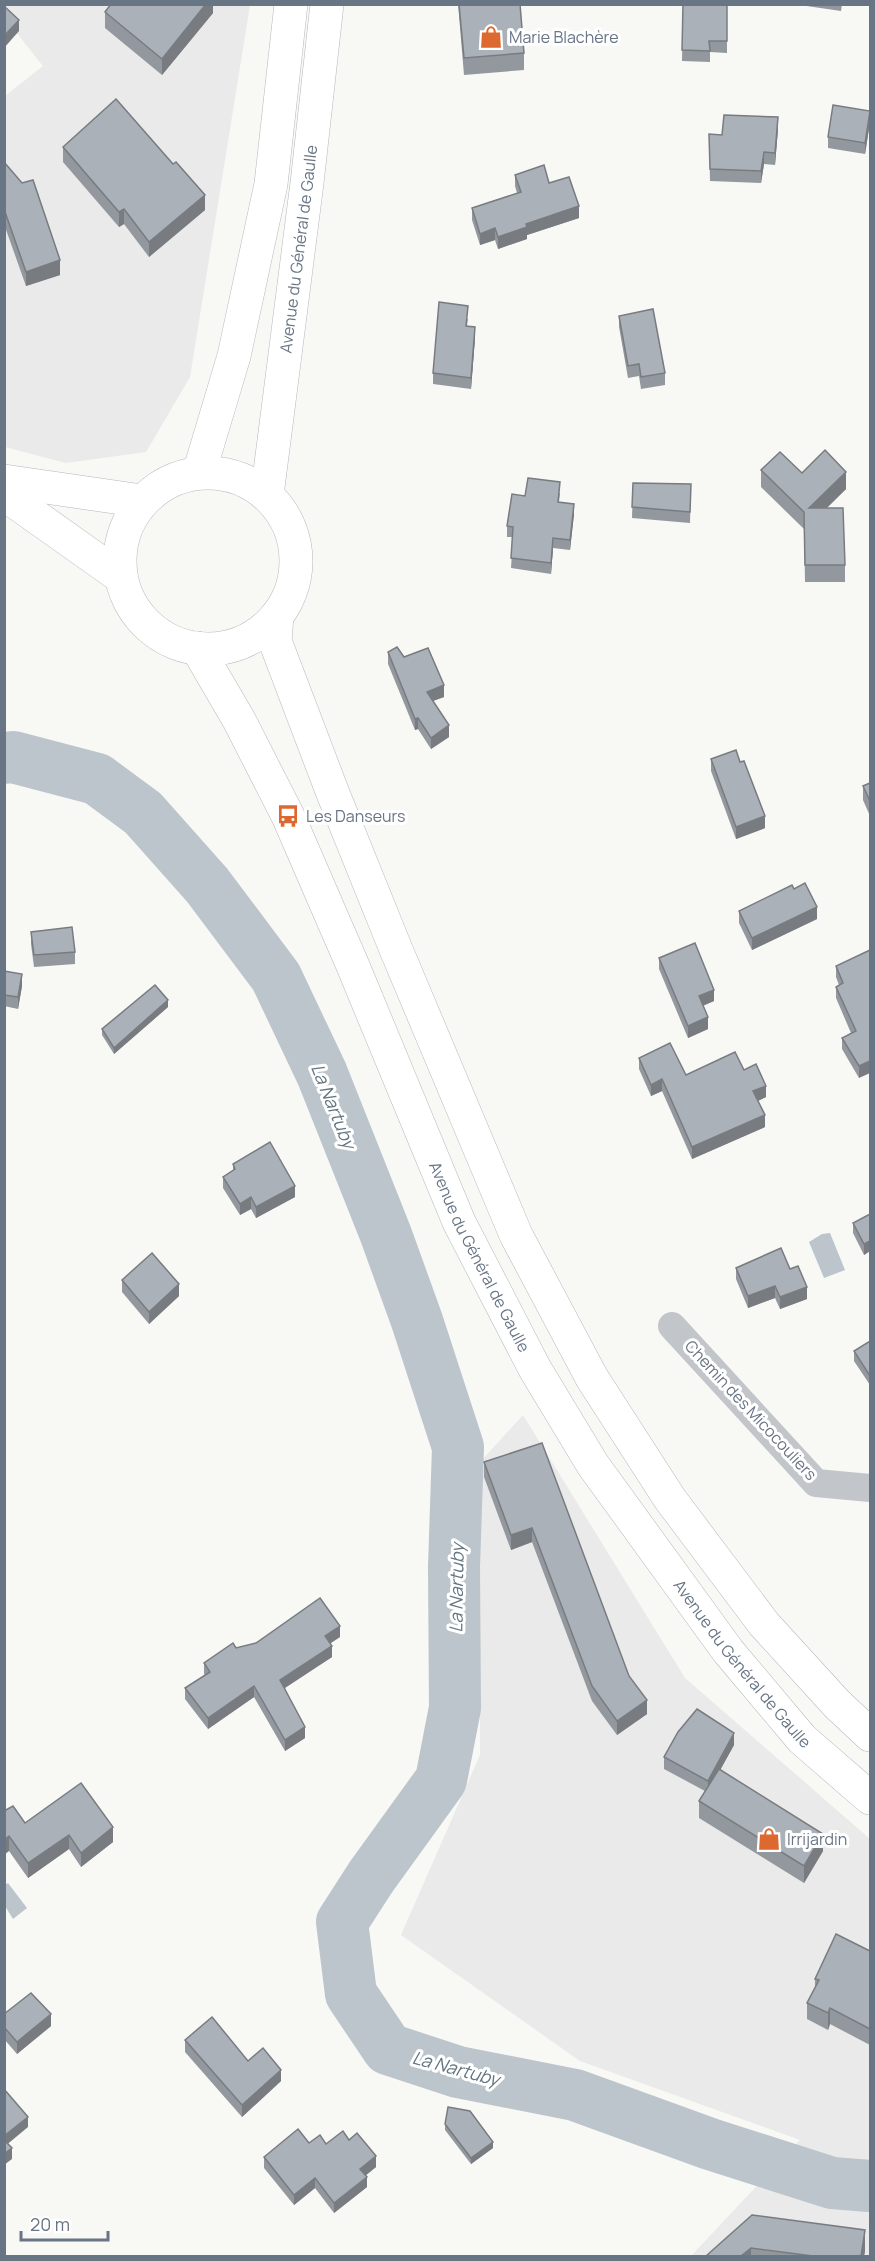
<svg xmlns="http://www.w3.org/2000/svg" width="875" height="2261" font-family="Manrope,sans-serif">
	<rect width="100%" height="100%" fill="#f8f8f5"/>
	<g fill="#e9eae9">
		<polygon points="4,5 250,5 190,377 146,452 66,463 5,447 5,96 43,66 5,18"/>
		<polygon points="523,1415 685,1678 870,1839 870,2256 691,2256 800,2140 580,2061 401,1935 480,1755 480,1462"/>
	</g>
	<g fill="#bcc5cb">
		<polygon points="830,1233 845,1270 824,1278 809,1242 822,1234"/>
		<polygon points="8,1883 27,1908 13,1919 5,1906 5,1885"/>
	</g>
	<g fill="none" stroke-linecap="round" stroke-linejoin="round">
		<polyline stroke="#bcc5cb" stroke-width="52" points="4,758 13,757 97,779 143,813 207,885 276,977 322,1074 386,1235 417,1321 458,1447 454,1567 455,1708 441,1780 371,1877 342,1922 351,1994 388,2049 458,2072 575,2095 710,2144 832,2183 870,2186"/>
		<g stroke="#b4b8be" stroke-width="34">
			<g id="secondary">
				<polyline points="4,481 142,501"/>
				<polyline points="4,494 121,577"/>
			</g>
		</g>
		<g stroke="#b5b9bd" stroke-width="34">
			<g id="primary">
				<polyline points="199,473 234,356 271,184 291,4"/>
				<circle cx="208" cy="561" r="88"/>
				<path id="s1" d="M267,495L307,183L327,4"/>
				<polyline points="277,616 275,641 332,791 395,947 516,1235 592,1378 670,1499 764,1624 837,1704 870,1735"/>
				<path id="s2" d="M197,648L239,720L288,816L353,966L459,1222L535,1369L593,1465L728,1651L802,1739L870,1798"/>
			</g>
		</g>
		<polyline stroke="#c2c5c9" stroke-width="28" points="672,1326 816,1483 870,1488"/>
		<use href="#secondary" stroke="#fff" stroke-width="33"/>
		<use href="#primary" stroke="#fff" stroke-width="33"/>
	</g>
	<g fill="#93989e">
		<polygon points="213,4 213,13 162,75 105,28 105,12"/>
		<polygon points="458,4 520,4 524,53 524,70 464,75"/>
		<polygon points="683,4 727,4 727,53 710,52 710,62 682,61"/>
		<polygon points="793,4 842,4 841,11"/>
		<polygon points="870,122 865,154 828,148 828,137"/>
		<polygon points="778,129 775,165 764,164 761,183 710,181 709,134 722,135"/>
		<polygon points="63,147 173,164 205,210 149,257 124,224 119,227 63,162"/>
		<polygon points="4,162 60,275 26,286 4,224"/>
		<polygon points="515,175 549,183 579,218 527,235 527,239 498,249 495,240 480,245 472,220 472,208 517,193 515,186"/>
		<polygon points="619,316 665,373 665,385 641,389 639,376 628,378 619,327"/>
		<polygon points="468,318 467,326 475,338 471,389 433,384 433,373"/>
		<polygon points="761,470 802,473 846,489 827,508 845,565 845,582 805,582 804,529 761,487"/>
		<polygon points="633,483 691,484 690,523 632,518"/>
		<polygon points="560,493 559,502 574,514 570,550 553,548 551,574 511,568 513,537 507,537 507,526 525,496"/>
		<polygon points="388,652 404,657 444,697 433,701 449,737 431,749 418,729 415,730 388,664"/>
		<polygon points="711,759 740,762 765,828 736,839 711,771"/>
		<polygon points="870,783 870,816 863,800 863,786"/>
		<polygon points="794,889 817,919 752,950 739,923 739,911"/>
		<polygon points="31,932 75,952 75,964 34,967 31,944"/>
		<polygon points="870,950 859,1078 842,1049 842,1038 851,1033 836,998 836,987 839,985 836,977 836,966"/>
		<polygon points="659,958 714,1001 703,1006 708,1029 688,1038 659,969"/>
		<polygon points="4,971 22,986 18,1009 4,1006"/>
		<polygon points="168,1007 114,1054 102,1035 102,1029"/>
		<polygon points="639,1058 686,1075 744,1070 766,1097 758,1101 765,1127 692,1159 662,1091 651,1096 639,1069"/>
		<polygon points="233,1164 295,1197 256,1218 251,1209 240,1215 223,1188 223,1177 233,1170"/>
		<polygon points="870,1214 870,1251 864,1255 853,1233 853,1223"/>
		<polygon points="736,1268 807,1299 780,1309 775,1298 748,1308 736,1279"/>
		<polygon points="122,1280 179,1296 149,1324 122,1292"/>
		<polygon points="870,1341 870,1385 854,1361 854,1351"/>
		<polygon points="542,1443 629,1676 647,1714 617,1735 592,1701 532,1542 511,1550 484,1477 484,1462"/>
		<polygon points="340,1637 330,1643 332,1657 285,1688 305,1738 285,1751 254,1697 208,1729 185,1699 185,1688 205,1675 204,1674 204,1663"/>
		<polygon points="734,1745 720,1770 823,1851 804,1883 699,1818 699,1801 705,1791 664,1769 664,1757"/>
		<polygon points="4,1811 25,1823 113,1842 81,1867 69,1849 28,1878 9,1851"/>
		<polygon points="870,1951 870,2045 830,2024 828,2030 807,2019 807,2003 815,1989 815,1979"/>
		<polygon points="4,2014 51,2026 17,2054 4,2039"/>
		<polygon points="185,2040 248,2061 281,2081 242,2117 185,2052"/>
		<polygon points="445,2124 493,2148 471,2164 445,2130"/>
		<polygon points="349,2140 376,2167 366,2175 367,2187 334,2213 315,2188 294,2205 264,2168 264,2157 309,2143 326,2144"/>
		<polygon points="752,2215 865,2251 864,2256 706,2256"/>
	</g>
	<g fill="#787c81">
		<polygon points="206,4 213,4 213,13 162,75 162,59"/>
		<polygon points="19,20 19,31 4,48 4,36"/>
		<polygon points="870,111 870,122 865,154 865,143"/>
		<polygon points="778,117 778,129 775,165 775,153"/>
		<polygon points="764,152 764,164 761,183 761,171"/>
		<polygon points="205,195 205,210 149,257 149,242"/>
		<polygon points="579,206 579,218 527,235 527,239 498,249 498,237 526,224"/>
		<polygon points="124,209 124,224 119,227 119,212"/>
		<polygon points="495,228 495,240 480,245 480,234"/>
		<polygon points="60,260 60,275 26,286 26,272"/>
		<polygon points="475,327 475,338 471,389 471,378"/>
		<polygon points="846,472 846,489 809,525 809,508"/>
		<polygon points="574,504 574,514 570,550 570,540"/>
		<polygon points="553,538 553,548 551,574 551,563"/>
		<polygon points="444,685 444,697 427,703 427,692"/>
		<polygon points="418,718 418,729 415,730 415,719"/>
		<polygon points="449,725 449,737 431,749 431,738"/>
		<polygon points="765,816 765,828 736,839 736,827"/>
		<polygon points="817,907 817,919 752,950 752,938"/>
		<polygon points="22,974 22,986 18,1009 18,997"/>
		<polygon points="714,990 714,1001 699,1007 699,996"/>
		<polygon points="168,1000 168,1007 114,1054 114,1048"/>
		<polygon points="708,1017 708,1029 688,1038 688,1026"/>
		<polygon points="870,1061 870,1073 859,1078 859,1066"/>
		<polygon points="662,1079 662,1091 651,1096 651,1085"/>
		<polygon points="766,1086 766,1097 753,1103 753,1091"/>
		<polygon points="765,1115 765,1127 692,1159 692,1147"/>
		<polygon points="295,1186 295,1197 256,1218 256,1207"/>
		<polygon points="251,1197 251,1209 240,1215 240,1204"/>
		<polygon points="870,1241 870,1251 864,1255 864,1244"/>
		<polygon points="179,1284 179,1296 149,1324 149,1312"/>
		<polygon points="775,1286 775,1298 748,1308 748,1296"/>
		<polygon points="807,1287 807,1299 780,1309 780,1297"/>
		<polygon points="532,1528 532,1542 511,1550 511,1535"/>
		<polygon points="340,1626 340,1637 325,1647 325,1636"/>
		<polygon points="332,1646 332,1657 280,1691 280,1680"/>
		<polygon points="254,1686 254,1697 208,1729 208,1718"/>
		<polygon points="647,1700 647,1714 617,1735 617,1721"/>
		<polygon points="305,1727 305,1738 285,1751 285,1740"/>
		<polygon points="734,1733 734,1745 708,1792 708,1781"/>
		<polygon points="113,1827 113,1842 81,1867 81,1853"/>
		<polygon points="823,1834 823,1851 804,1883 804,1866"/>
		<polygon points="69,1835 69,1849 28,1878 28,1863"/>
		<polygon points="9,1836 9,1851 4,1855 4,1840"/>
		<polygon points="830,2008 830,2024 828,2030 828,2013"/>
		<polygon points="51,2014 51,2026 17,2054 17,2042"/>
		<polygon points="281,2070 281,2081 242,2117 242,2105"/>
		<polygon points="28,2117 28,2127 4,2147 4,2136"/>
		<polygon points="493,2142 493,2148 471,2164 471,2158"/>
		<polygon points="12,2148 12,2159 4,2165 4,2154"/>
		<polygon points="376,2156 376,2167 360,2180 360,2169"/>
		<polygon points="367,2177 367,2187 334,2213 334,2203"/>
		<polygon points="315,2178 315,2188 294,2205 294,2195"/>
		<polygon points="865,2230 865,2251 864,2256 861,2256"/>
		<polygon points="751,2248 751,2256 741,2256"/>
	</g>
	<g fill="#abb1b8" stroke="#787c81" stroke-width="1.5">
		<polygon points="111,4 206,4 162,59 105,12"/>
		<polygon points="459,4 520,4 524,53 464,58"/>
		<polygon points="683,4 727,4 727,41 709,41 710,51 682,50"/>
		<polygon points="4,6 19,20 4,36"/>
		<polygon points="116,99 173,164 176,162 205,195 149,242 124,209 119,212 63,147"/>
		<polygon points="833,105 870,111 865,143 828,137"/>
		<polygon points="724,115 778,117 775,153 764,152 761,171 710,169 709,134 722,135"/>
		<polygon points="4,162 22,183 33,180 60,260 26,272 4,209"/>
		<polygon points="544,165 549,183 569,177 579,206 526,224 527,227 498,237 495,228 480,234 472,208 521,192 515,175"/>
		<polygon points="439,302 468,306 466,326 475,327 471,378 433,373"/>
		<polygon points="653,309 665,373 641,377 639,364 628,366 619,316"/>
		<polygon points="825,450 846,472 809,508 843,508 845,565 805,565 804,512 761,470 780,452 802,473"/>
		<polygon points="528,478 560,482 558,502 574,504 570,540 553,538 551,563 511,558 513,527 507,526 512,494 525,496"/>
		<polygon points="633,483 691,484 690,512 632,507"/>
		<polygon points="397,647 404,657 428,648 444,685 427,692 449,725 431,738 418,718 415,719 388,652"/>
		<polygon points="736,750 740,762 744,761 765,816 736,827 711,759"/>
		<polygon points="870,783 870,801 863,786"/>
		<polygon points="805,883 817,907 752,938 739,911 792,885 794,889"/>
		<polygon points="72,927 75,952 34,955 31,932"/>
		<polygon points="695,943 714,990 699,996 708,1017 688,1026 659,958"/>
		<polygon points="870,950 870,1061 859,1066 842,1038 856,1031 836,987 843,983 836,966"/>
		<polygon points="4,971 22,974 18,997 4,995"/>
		<polygon points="155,985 168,1000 114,1048 102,1029"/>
		<polygon points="670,1043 686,1075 735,1052 744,1070 756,1064 766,1086 753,1091 765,1115 692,1147 662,1079 651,1085 639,1058"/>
		<polygon points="270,1142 295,1186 256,1207 251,1197 240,1204 223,1177 235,1169 233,1164"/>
		<polygon points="870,1214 870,1241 864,1244 853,1223"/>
		<polygon points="781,1248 790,1269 798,1266 807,1287 780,1297 775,1286 748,1296 736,1268"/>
		<polygon points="152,1253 179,1284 149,1312 122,1280"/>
		<polygon points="870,1341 870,1376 854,1351"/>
		<polygon points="542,1443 629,1676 647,1700 617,1721 592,1686 532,1528 511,1535 484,1462"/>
		<polygon points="320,1598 340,1626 325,1636 332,1646 280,1680 305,1727 285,1740 254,1686 208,1718 185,1688 210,1672 204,1663 233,1643 236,1648 256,1643"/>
		<polygon points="697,1709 734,1733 708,1781 664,1757 678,1732"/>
		<polygon points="719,1769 823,1834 804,1866 699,1801"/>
		<polygon points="81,1783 113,1827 81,1853 69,1835 28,1863 9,1836 4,1840 4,1811 13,1806 25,1823"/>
		<polygon points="836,1934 870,1951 870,2029 830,2008 828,2013 807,2003 819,1980 815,1979"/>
		<polygon points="31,1993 51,2014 17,2042 4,2027 4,2014"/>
		<polygon points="212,2017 248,2061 263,2048 281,2070 242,2105 185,2040"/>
		<polygon points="4,2089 28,2117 4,2136"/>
		<polygon points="448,2107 470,2111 493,2142 471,2158 445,2124"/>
		<polygon points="298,2129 309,2143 320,2135 326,2144 343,2131 349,2140 357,2133 376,2156 360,2169 367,2177 334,2203 315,2178 294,2195 264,2157"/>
		<polygon points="4,2140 12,2148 4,2154"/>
		<polygon points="752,2215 865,2230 861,2256 813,2256 751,2248 741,2256 706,2256"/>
	</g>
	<defs>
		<g id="shop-bare" transform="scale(1.8)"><path d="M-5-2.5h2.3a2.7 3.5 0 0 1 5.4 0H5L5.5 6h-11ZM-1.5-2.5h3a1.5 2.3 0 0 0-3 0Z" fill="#dd6930" stroke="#fff" stroke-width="2.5" paint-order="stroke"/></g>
		<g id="bus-bare" transform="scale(1.8)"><path d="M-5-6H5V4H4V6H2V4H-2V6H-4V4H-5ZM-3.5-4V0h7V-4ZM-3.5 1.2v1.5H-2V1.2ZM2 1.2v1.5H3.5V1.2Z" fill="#dd6930" stroke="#fff" stroke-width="2.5" paint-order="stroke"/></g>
	</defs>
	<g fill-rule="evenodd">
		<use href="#shop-bare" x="491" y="37"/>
		<use href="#bus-bare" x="288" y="816"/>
		<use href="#shop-bare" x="769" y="1839"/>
	</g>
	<g text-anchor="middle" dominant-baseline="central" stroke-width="6" stroke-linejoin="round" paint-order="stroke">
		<g font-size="16" fill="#687585" stroke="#fff" text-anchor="start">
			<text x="509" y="37">Marie Blachère</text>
			<text x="306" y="816">Les Danseurs</text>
			<text x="787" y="1839">Irrijardin</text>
		</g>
		<g font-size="16" fill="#687585" stroke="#fff">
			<text stroke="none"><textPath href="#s1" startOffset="248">Avenue du Général de Gaulle</textPath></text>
			<text stroke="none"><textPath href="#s2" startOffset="672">Avenue du Général de Gaulle</textPath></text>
			<text transform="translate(751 1410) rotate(47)">Chemin des Micocouliers</text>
			<text stroke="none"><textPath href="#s2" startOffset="1158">Avenue du Général de Gaulle</textPath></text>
		</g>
		<g font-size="18" font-style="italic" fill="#647681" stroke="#fff">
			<text transform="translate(334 1106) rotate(68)">La Nartuby</text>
			<text transform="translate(456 1588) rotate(-89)">La Nartuby</text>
			<text transform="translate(456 2068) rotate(15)">La Nartuby</text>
		</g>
	</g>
	<rect width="875" height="2261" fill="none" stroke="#687585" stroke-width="12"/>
	<path d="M21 2231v9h87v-9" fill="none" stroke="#687585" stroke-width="3"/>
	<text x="30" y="2231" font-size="18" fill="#687585" stroke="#ffffff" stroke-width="4.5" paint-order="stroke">20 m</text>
</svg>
